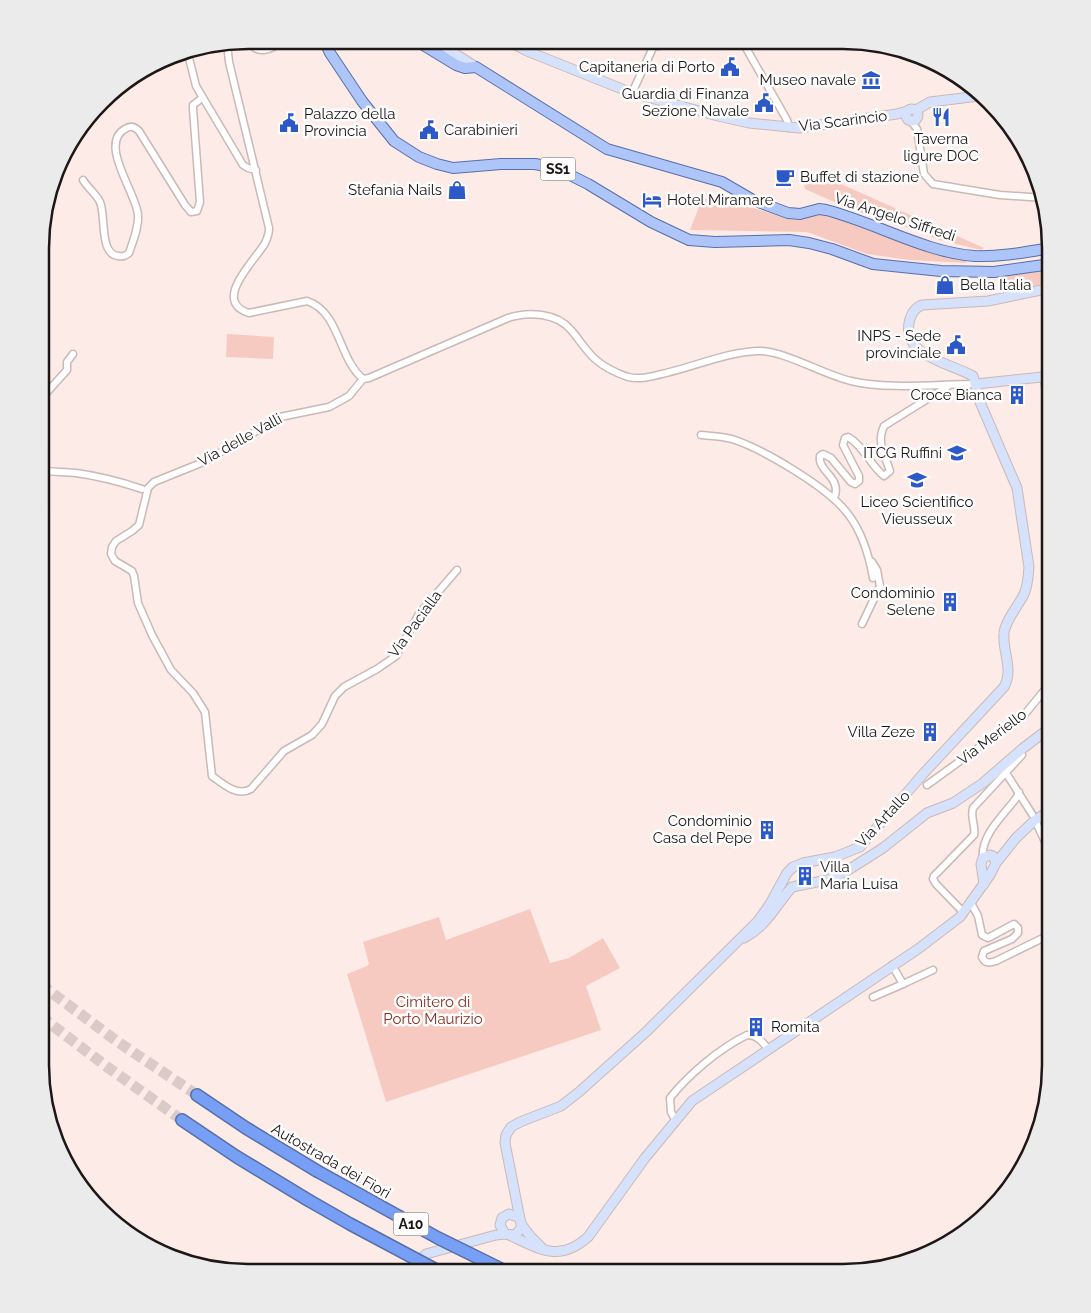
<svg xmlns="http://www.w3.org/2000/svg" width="1091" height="1313" font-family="Raleway,sans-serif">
	<rect width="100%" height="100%" fill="#fdebe8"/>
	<g fill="#f7cac1">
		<polygon points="800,172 841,184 984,248 981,250 940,240 897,224 850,209 805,189"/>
		<polygon points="731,198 744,205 789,219 795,220 820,215 836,218 940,253 967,258 966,263 909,260 867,254 807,232 690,230 702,199"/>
		<polygon points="1051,269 1051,282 1004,292 1002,276"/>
		<polygon points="227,334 274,337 273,359 226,357"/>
		<polygon points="530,909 550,963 569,958 603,938 620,968 586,986 601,1030 386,1102 347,974 367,966 369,964 363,942 439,917 446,940"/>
	</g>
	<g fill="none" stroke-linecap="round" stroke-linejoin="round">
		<g stroke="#dbcbc8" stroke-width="11" stroke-dasharray="11 5.5" stroke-linecap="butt">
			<polyline points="40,984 118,1042 197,1095"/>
			<polyline points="40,1016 110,1069 182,1120"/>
		</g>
		<g stroke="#cab9b6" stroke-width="9">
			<g id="street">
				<path d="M248,40C257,57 272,49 285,40"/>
				<polyline points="742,41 787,120 789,128"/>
				<path d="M227,43L229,62L269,228C269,233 267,239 265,243C255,261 211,301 249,313L307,301C340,312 338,358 363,379L369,378L508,318C528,311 557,313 571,330C579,339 586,351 595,359C605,368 616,373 628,377C640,380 654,376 666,373C696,366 727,352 758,351C783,350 824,375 851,381C890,390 936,384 976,384"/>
				<polyline points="654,46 660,46 671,41"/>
				<polyline points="187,50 196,86 243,165 248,168 256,170"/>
				<polyline points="632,93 656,41"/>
				<polyline points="911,121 917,129 924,174 933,184 1000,195 1044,198"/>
				<path d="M83,180C88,188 96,194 100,202C106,215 99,254 118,256C123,257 125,256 129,253C133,241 139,227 138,215C137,194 98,144 125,129C131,125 135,127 139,131L185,205L191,212L197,211L200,202L193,109V105L202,98"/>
				<polyline points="1044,377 1049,417 1051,422"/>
				<path d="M363,379L349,396L329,407L280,417L206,461L154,482L148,488L139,525L132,531L116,541L112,547L111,554L115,561L132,571L134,576L138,603L152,635L171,670L193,693L205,712L212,776C223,784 237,797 251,789L284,751L312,735L322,724L335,696L344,687L377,669L396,656L419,614L457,570"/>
				<polyline points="41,399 67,370 67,362 73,354"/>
				<path d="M701,435C711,436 722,436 732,439C763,449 829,488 848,514C862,532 869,555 873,578"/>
				<path d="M41,470C53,473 64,471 76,473C99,476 121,482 142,489"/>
				<path d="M834,498C843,478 817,471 820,456L823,454L831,458L851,482L855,484L859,481V476L843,445L845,438L848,437C863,445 870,465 884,476L890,471C885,455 876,443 884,426L950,385"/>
				<polyline points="862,624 880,586 877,570 872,562"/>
				<polyline points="1006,773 1032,814"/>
				<polyline points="927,785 1025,714 1051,682"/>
				<polyline points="1035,820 1051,855"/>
				<path d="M983,858C980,835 1005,814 1017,797L1019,792"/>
				<path d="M971,903L978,916L982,935L988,938L1014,924L1018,928V933L1012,939L984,951L982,957C985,964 990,963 996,961L1051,934"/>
				<path d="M964,913L936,884L933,879L934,876L974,835C976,826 970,818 973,808L1022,755"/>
				<polyline points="903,984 933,970"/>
				<polyline points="873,997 903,984 892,965"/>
				<path d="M676,1121L671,1112L670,1098C688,1075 720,1048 747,1035C757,1035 762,1041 768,1049"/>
			</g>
		</g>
		<g stroke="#cab9b6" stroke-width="11">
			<g id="secondary">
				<polyline points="435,41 476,67"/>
				<polyline points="508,41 527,51 632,93 718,116 749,123 799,128 897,114 907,111"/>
				<circle cx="912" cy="115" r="6"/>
				<polyline points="916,110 930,102 979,96"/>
				<polyline points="976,384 1051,376"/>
				<polyline points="984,884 981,864 983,858 990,855 993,856 996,863"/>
				<path d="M744,938C767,926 776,905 792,887L827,880L845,872L883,848L927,813L953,803L983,783L1022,749L1051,727"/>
				<path d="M520,1219L505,1143L506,1135L511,1127L520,1122L561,1106L579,1092L646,1032L758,921L770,904L787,873L793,867L803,863L835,857L860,847L923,774L1004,687C1014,669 1002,651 1004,633C1005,621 1019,605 1024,594C1028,586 1028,576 1029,567L1017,488L980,402L973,376C953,364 903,357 909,323C911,314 914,308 922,305L988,301L1051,288"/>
				<polyline points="521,1224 531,1237 543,1249"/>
				<path d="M509,1235C540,1249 559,1263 588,1237L645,1158L692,1101L918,949L960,917L990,875L996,863L1016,838L1035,820L1051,810"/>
				<path d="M406,1273L426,1254L496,1235L505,1234L514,1235C521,1231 524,1224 518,1217L509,1214L502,1218L500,1225L505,1234"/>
			</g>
		</g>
		<g stroke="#586fa7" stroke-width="12">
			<g id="primary">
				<polyline points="324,40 330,53 362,101 394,141 419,157 437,164 453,168 501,164 535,164 556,168 588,184 651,222 689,240 715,242 789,240 809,243 832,249 873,264 941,271 994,272 1051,264"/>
				<path d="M415,40L456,65L465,68L476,67L607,149L722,182L753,200L788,213L800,214L819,209L826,210C874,222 926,253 975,256C1001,257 1026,252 1051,248"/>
			</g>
		</g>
		<g stroke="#586fa7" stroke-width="14">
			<g id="highway">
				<polyline points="197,1095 246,1128 317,1171"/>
				<polyline points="182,1120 237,1157 308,1200"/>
			</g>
		</g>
		<use href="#street" stroke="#fff" stroke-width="6"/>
		<use href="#secondary" stroke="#d6e2fc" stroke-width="9"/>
		<use href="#primary" stroke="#adc5f9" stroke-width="10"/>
		<use href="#highway" stroke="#779ff5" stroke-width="11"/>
		<g stroke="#586fa7" stroke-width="14" stroke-linecap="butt">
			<g id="highway-bridge">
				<polyline points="317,1171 438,1238 509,1273"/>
				<polyline points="308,1200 350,1224 442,1273"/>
			</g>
		</g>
		<use href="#highway-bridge" stroke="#779ff5" stroke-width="11"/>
	</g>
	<defs>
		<g id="civic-bare" transform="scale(1.5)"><path d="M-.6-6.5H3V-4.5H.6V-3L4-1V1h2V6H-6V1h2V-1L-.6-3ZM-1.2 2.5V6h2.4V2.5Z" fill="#2d59c8" stroke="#fdfdfd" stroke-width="2.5" paint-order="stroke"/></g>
		<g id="museum-bare" transform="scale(1.5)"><path d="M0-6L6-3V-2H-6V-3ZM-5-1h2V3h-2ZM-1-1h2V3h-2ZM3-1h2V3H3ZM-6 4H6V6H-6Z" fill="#2d59c8" stroke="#fdfdfd" stroke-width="2.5" paint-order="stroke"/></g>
		<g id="restaurant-bare" transform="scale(1.5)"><path d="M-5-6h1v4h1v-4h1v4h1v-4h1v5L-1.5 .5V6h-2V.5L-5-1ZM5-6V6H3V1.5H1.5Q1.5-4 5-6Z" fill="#2d59c8" stroke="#fdfdfd" stroke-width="2.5" paint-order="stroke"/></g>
		<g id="cafe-bare" transform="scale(1.5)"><path d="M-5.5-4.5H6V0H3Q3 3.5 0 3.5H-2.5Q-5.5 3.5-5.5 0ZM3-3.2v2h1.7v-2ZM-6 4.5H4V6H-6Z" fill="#2d59c8" stroke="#fdfdfd" stroke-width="2.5" paint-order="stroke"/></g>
		<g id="shop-bare" transform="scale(1.5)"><path d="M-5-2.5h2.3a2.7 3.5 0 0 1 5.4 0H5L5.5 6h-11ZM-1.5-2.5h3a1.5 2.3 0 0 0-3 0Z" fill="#2d59c8" stroke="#fdfdfd" stroke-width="2.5" paint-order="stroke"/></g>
		<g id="hotel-bare" transform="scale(1.5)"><path d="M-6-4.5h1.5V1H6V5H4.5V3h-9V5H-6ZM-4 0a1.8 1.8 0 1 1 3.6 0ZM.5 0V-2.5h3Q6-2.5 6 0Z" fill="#2d59c8" stroke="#fdfdfd" stroke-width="2.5" paint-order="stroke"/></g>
		<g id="building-bare" transform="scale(1.5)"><path d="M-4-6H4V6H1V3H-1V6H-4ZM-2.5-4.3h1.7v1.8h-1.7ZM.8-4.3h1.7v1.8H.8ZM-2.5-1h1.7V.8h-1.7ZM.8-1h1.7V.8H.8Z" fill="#2d59c8" stroke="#fdfdfd" stroke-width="2.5" paint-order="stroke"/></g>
		<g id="university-bare" transform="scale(1.5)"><path d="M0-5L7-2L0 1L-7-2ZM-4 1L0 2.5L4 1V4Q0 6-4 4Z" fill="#2d59c8" stroke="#fdfdfd" stroke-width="2.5" paint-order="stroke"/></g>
	</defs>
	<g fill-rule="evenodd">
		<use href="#civic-bare" x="730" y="67"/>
		<use href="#museum-bare" x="871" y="80"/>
		<use href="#civic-bare" x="764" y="103"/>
		<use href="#restaurant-bare" x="941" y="117"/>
		<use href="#civic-bare" x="289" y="123"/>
		<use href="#civic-bare" x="429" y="130"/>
		<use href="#cafe-bare" x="785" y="177"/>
		<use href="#shop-bare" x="457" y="190"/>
		<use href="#hotel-bare" x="652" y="200"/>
		<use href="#shop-bare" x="945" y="285"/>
		<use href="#civic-bare" x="956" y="345"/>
		<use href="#building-bare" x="1017" y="395"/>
		<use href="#university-bare" x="957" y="453"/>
		<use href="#university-bare" x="917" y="480"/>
		<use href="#building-bare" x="950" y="602"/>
		<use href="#building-bare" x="930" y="732"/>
		<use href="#building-bare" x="767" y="830"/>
		<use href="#building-bare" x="805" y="876"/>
		<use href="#building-bare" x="756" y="1027"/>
	</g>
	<g text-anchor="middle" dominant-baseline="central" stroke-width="5" stroke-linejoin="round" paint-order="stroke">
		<g fill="#fdfdfd" stroke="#605c5b" stroke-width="1">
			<rect x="540.5" y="157.5" width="35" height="23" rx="4"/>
			<rect x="393.5" y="1212.5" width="35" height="23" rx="4"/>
		</g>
		<g font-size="14" font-weight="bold" fill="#1d1716">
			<text x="558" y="169">SS1</text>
			<text x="411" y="1224">A10</text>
		</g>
		<g font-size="15" fill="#1d1716" stroke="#fdfdfd" text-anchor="end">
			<text x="715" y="67">Capitaneria di Porto</text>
			<text x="856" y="80">Museo navale</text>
			<text x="749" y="94">Guardia di Finanza<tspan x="749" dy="17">Sezione Navale</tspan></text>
			<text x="304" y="114" text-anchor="start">Palazzo della<tspan x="304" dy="17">Provincia</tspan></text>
			<text x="444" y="130" text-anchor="start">Carabinieri</text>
			<text x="941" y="139" text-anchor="middle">Taverna<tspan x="941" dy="17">ligure DOC</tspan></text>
			<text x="800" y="177" text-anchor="start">Buffet di stazione</text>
			<text x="442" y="190">Stefania Nails</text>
			<text x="667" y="200" text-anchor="start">Hotel Miramare</text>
			<text x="960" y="285" text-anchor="start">Bella Italia</text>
			<text x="941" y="336">INPS - Sede<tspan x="941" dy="17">provinciale</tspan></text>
			<text x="1002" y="395">Croce Bianca</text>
			<text x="942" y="453">ITCG Ruffini</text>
			<text x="917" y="502" text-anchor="middle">Liceo Scientifico<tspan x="917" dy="17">Vieusseux</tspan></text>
			<text x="935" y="593">Condominio<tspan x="935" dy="17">Selene</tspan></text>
			<text x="915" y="732">Villa Zeze</text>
			<text x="752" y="821">Condominio<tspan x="752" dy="17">Casa del Pepe</tspan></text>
			<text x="820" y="867" text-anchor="start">Villa<tspan x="820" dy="17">Maria Luisa</tspan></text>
			<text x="771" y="1027" text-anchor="start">Romita</text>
		</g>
		<g font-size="15" fill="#1d1716" stroke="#fdfdfd">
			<text transform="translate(843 121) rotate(-7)">Via Scarincio</text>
			<text transform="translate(895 217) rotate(18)">Via Angelo Siffredi</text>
			<text transform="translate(240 440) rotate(-29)">Via delle Valli</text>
			<text transform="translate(415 624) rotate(-54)">Via Pacialla</text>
			<text transform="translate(992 737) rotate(-37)">Via Meriello</text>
			<text transform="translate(883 819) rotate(-47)">Via Artallo</text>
			<text transform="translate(331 1161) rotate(30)">Autostrada dei Fiori</text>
		</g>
		<g font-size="15" fill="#863226" stroke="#fdfdfd">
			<text x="433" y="1002">Cimitero di<tspan x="433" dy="17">Porto Maurizio</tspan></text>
		</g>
	</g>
	<path d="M0 0H1091V1313H0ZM248 49H843A199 199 0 0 1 1042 248V1065A199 199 0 0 1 843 1264H248A199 199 0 0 1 49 1065V248A199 199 0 0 1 248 49Z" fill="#ebebeb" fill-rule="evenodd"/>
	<path fill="none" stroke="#1d1716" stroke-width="2.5" d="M248 49H843A199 199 0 0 1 1042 248V1065A199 199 0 0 1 843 1264H248A199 199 0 0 1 49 1065V248A199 199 0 0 1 248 49Z"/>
</svg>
